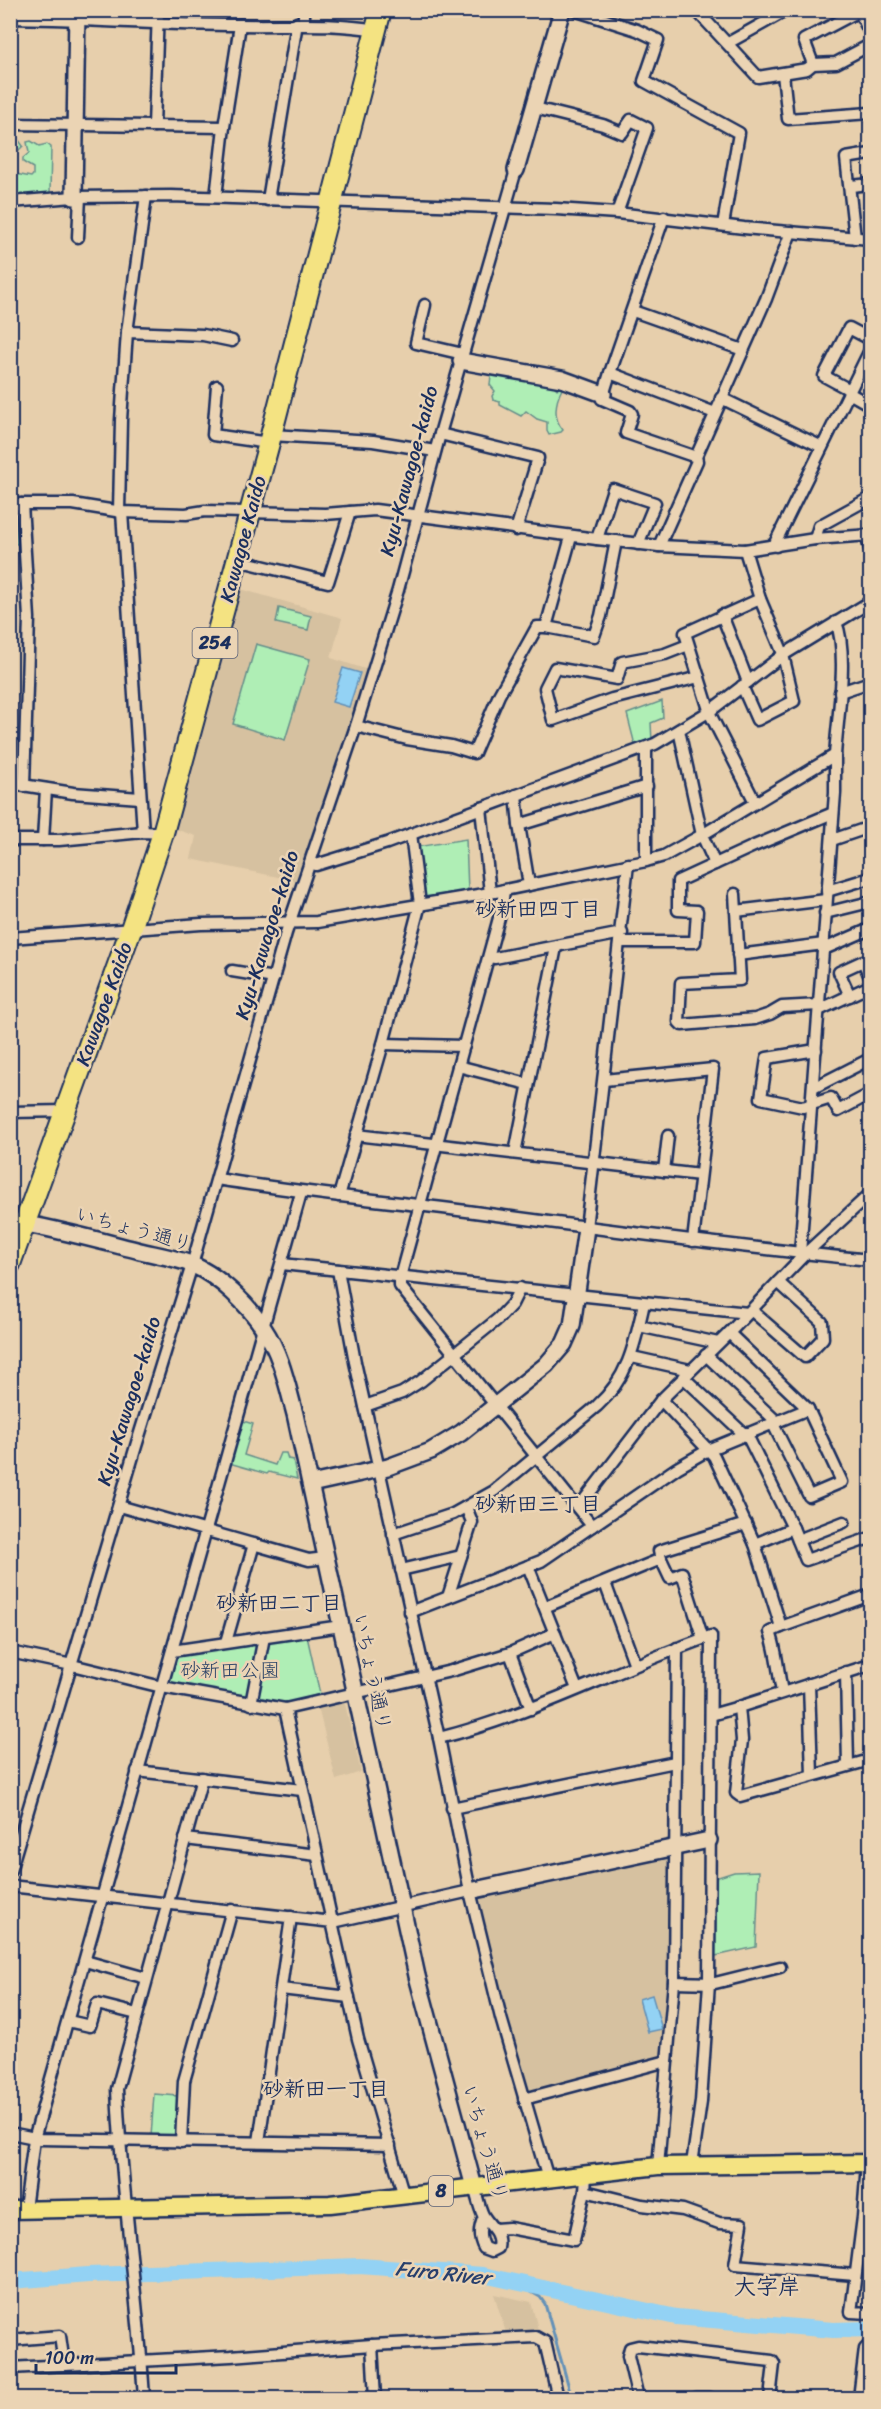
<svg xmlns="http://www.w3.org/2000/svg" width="881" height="2409" font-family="Sriracha,'Klee One',sans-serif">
	<rect width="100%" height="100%" fill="#e7cfac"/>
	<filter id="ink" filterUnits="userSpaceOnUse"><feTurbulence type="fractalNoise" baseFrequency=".0167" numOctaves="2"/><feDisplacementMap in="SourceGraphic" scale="12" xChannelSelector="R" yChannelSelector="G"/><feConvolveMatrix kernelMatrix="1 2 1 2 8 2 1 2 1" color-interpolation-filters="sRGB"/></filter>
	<g filter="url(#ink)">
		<g fill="#d6c1a0">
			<polygon points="237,588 342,618 331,658 368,670 297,881 191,859 196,836 175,829"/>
			<polygon points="342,1702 345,1704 361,1772 336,1780 318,1707"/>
			<polygon points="668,1854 671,1866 669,1976 663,2057 528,2094 501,1998 477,1895"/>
			<polygon points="494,2294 531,2302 539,2333 507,2336"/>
		</g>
		<g fill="#afeeb5" stroke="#658e8a" stroke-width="1.5">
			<polygon points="11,135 15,135 23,146 14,155 16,174 31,177 33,175 33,168 23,162 23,158 29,153 27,142 31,141 39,146 47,144 51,147 50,193 46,196 11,197"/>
			<path d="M495,373L553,385L557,389L563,387C555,402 552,417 563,430L561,432L549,435L547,431V422L537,419L526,411L521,416L500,405V402L493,400L492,396L495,391L490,385L491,376Z"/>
			<polygon points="17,508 17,544 11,543 11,509"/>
			<polygon points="279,608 311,616 308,630 276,623"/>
			<polygon points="256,644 310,659 285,740 233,724"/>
			<polygon points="662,701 663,718 651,723 652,742 636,749 627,714"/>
			<polygon points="466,839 468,891 424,898 416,847"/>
			<polygon points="240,1420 253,1424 244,1455 275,1465 280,1453 286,1453 288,1459 293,1460 297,1479 269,1472 267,1474 229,1463"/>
			<polygon points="307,1636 320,1694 285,1704 257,1699 265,1641"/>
			<polygon points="257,1642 258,1644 248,1697 170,1683 168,1679 175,1654"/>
			<polygon points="759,1871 756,1947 711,1957 712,1879 734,1872"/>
			<polygon points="154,2094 178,2096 176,2137 151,2137"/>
		</g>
		<g fill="#93d2f4" stroke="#6391b8" stroke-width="1.5">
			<polygon points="343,668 360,673 349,707 332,702"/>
			<polygon points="652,1995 662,2029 648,2032 639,1999"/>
		</g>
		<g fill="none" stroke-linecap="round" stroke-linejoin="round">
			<polyline stroke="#6391b8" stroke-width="3" points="517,2284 540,2297 545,2304 572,2398"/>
			<polyline stroke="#93d2f4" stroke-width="16" points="10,2281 88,2275 360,2266 483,2275 676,2317 833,2330 870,2329"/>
			<g stroke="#1b2f5e" stroke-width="15">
				<g id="street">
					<polyline points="304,10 304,23"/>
					<polyline points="574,10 637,30 658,40 644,81 739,133 723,225"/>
					<polyline points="696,10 758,77 807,69 813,64 836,63 870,45"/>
					<path d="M10,18C87,19 163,25 239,25C286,26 330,22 376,30"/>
					<polyline points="728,43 787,10"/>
					<polyline points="813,64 804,40 857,12 860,13 870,33"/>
					<polyline points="783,74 788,119 870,113"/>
					<polyline points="535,108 603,125 622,133 631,120 647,128 617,213"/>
					<polyline points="10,124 224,127"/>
					<polyline points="154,126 158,10"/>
					<polyline points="851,186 870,184"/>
					<polyline points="216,197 224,127 240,25"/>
					<polyline points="268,200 297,23"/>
					<polyline points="10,202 74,197 171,196 556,209 617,213 744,228 870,239"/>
					<polyline points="664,217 610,373 715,413"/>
					<polyline points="78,237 80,197"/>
					<polyline points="855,238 846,158 870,154"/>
					<polyline points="425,305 416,343 463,354"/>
					<polyline points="633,311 743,350"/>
					<polyline points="127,332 203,335 232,341"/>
					<polyline points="610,373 602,399 630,411 632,414 626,433 696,457"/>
					<polyline points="217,386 213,435 269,443"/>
					<polyline points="850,390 824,376 849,328 870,339"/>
					<polyline points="849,393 870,405"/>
					<polyline points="721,398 822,447"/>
					<polyline points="440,434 538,458 516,530"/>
					<polyline points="271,435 373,441 435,451"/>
					<polyline points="10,504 73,504 122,512 186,514 205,511 325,514 375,510 597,539 659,546 745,550 815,539 870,535"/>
					<polyline points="22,504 29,618 24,786"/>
					<polyline points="119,511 121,420 127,332 146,196"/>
					<polyline points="122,512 143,832"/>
					<polyline points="866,535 870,549"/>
					<polyline points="597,539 613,489 655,503 638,544"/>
					<polyline points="815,539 819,526 870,498"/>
					<polyline points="659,546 697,461 696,457 766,299 791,232"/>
					<polyline points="776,546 776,541 870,350"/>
					<polyline points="237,560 328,582 350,512"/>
					<polyline points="722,615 748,682"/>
					<polyline points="546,627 594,636 601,616 616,541"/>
					<polyline points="688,645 665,654 622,662 617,679 555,668 545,688 553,720 612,699 699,677"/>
					<polyline points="742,686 757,720 794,701 782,651 760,599 745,550"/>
					<polyline points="840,692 870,682"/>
					<polyline points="356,726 407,739 451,746 474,753 499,695 532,636 537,627 546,627 571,537"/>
					<polyline points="679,730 702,835 715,864"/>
					<polyline points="10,783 73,793 140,798"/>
					<polyline points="516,795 519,825 647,786"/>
					<polyline points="755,802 711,716 685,633 760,599"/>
					<polyline points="481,808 490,893"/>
					<polyline points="519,825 529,885"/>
					<polyline points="10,840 59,840 143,832 163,833"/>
					<polyline points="43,840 46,789"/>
					<polyline points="832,840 870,827"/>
					<polyline points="646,861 646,748"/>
					<polyline points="310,863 316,865 387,843 655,744 710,711 783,655 870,602"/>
					<polyline points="504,890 502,907 400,1277 400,1286 592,1526"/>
					<polyline points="827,891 870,878"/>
					<polyline points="735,894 740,980 681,983 679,1022 682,1025 755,1019 770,1014 782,1007 819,1005"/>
					<polyline points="736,911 826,900"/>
					<polyline points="825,913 870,902"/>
					<polyline points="10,938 201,924 317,922 490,893 646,861 664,856 702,835 835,755"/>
					<polyline points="620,942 695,942 697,911 678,910 678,881 754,846 833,813"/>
					<polyline points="824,949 870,929"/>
					<polyline points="738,955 824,944"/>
					<polyline points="489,957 495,958 622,933"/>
					<polyline points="232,971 274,978"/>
					<polyline points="850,996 839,972 863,961 870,977"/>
					<polyline points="819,1010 870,986"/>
					<polyline points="383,1044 464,1046"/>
					<polyline points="816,1050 767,1058 761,1098 803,1107 831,1098 838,1111 870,1094"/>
					<polyline points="458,1066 528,1084"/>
					<polyline points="604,1080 713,1069 693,1241"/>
					<polyline points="813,1088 870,1059"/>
					<polyline points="10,1112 66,1111"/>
					<polyline points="356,1135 700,1175"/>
					<polyline points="515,1153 556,947"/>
					<polyline points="664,1171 668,1136"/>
					<path d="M217,1179C303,1193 388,1201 474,1212C606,1230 738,1247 870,1260"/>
					<polyline points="339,1196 383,1044 420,904 411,834"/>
					<polyline points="586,1228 628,864"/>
					<path d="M800,1253L835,793C835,781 835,768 835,756C837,719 849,655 836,622"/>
					<polyline points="282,1264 748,1313"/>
					<polyline points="338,1270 355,1362 439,1738 470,1891 501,2018 548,2179"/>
					<polyline points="751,1310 805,1357 823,1338 822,1322 778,1282"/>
					<polyline points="639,1326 718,1343"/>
					<polyline points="729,1333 808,1409 842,1482 809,1496 773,1424"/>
					<polyline points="706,1355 777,1422"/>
					<polyline points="632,1357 690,1370"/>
					<polyline points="683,1377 744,1434"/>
					<polyline points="661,1400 714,1456 755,1544 781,1627 870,1595"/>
					<polyline points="365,1406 402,1393 421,1381 498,1319 512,1304 520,1288"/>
					<polyline points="746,1433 793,1528 755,1544"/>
					<polyline points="119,1506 309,1560 325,1558"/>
					<polyline points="578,1508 661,1400 729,1333 805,1254 870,1194"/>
					<polyline points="793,1528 806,1560 870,1538"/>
					<path d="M393,1534L453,1514L494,1491L597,1406C629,1377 635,1343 644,1303"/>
					<polyline points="798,1540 844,1522"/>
					<polyline points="661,1559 670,1578 682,1573 703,1639"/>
					<polyline points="528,1566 577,1689"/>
					<polyline points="401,1570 461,1556"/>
					<polyline points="605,1583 635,1665"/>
					<polyline points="448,1597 472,1522 466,1507"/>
					<polyline points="545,1607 661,1559 659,1551 746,1524"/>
					<polyline points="410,1612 541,1561 677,1468 710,1449 808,1409"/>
					<path d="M781,1627L770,1632C777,1650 778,1673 782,1692"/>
					<polyline points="226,1642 254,1544"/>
					<polyline points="172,1651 341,1626"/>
					<polyline points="10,1652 72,1665 162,1687 285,1709 451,1671 510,1653 555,1633"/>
					<polyline points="510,1653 531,1709"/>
					<polyline points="870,1665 739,1707 742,1740 736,1793 740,1796 870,1760"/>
					<polyline points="846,1672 848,1765"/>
					<polyline points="809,1684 812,1775"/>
					<polyline points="251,1704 264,1637"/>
					<polyline points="285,1709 358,2039 404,2196"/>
					<polyline points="711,1715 739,1707"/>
					<path d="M439,1738C533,1715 619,1668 711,1636L709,1983L701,2102L692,2164"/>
					<polyline points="137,1771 302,1790"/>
					<polyline points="452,1808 675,1762"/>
					<polyline points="185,1839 317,1855"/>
					<polyline points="10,1871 136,1446 192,1265 286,933 356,726 398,590 440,434 516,170"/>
					<polyline points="10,1886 333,1922 470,1891"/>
					<polyline points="85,1961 146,1978"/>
					<polyline points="674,1982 715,1983 780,1967"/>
					<polyline points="281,1989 349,1997"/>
					<polyline points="68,2021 90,2026 97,2004 137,2014"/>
					<polyline points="524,2099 667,2061"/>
					<polyline points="10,2133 40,2139 390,2145"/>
					<polyline points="181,2142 184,2081 232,1910"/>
					<polyline points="259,2142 291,1917"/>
					<polyline points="867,2163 863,2217 851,2312 870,2313"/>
					<polyline points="658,2166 674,1982 677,1648"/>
					<path d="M474,2187C477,2196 479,2207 483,2215C490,2227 501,2232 498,2248L492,2251L484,2248C478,2237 479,2228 484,2217"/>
					<polyline points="585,2191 642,2205 683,2210 719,2223 742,2224 735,2265 855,2275"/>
					<polyline points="25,2209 34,2139 301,1193"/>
					<polyline points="495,2229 509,2228 574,2240 585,2191 586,2175"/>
					<polyline points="10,2340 60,2336 64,2364"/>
					<polyline points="372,2345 375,2398"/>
					<polyline points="10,2368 231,2356 372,2345 536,2337 545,2342 558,2398"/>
					<path d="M144,2398C138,2295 121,2192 117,2089L202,1778"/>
					<polyline points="638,2398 628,2356 630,2348 638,2346 772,2361 774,2364 770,2398"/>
					<polyline points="696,2398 710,2398"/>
					<polyline points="859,2398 865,2349 870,2344"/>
				</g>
			</g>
			<g stroke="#1b2f5e" stroke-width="20">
				<g id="secondary">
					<polyline points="516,170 562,10"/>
					<polyline points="74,197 77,10"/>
					<polyline points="461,361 562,379 603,394"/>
					<path d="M10,1221C54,1228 97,1240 140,1251C157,1255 177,1258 193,1265C220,1277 248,1304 264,1329C281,1354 287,1385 295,1414L417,1976L474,2187"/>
					<polyline points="311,1484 388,1467 431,1451 461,1433 546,1365 564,1344 572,1326 586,1228"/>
					<polyline points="470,1891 709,1840"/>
				</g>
			</g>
			<g stroke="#1b2f5e" stroke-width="21">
				<polyline id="primary" points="10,2210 330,2204 658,2166 870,2163"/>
			</g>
			<g stroke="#1b2f5e" stroke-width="24">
				<polyline id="highway" points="10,1264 131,929 163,833 269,443 381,10"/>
			</g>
			<use href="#street" stroke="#ebd4b4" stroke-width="10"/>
			<use href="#secondary" stroke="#ebd4b4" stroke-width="15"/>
			<use href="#primary" stroke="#f4e382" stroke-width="16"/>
			<use href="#highway" stroke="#f4e382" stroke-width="20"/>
		</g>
	</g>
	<g text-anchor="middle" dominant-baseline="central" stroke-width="5" stroke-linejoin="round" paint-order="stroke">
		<g fill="#ebd4b4" stroke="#596078" stroke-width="1.5">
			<rect x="192.5" y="628" width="45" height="30" rx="4.5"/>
			<rect x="429" y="2176" width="24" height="30" rx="4.5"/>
		</g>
		<g font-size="18" font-weight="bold" fill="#1b2f5e">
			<text x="215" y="643">254</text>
			<text x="441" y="2191">8</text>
		</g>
		<g font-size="20" fill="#1b2f5e" stroke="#ebd4b4">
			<text transform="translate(409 471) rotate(-75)">Kyu-Kawagoe-kaido</text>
			<text transform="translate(243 539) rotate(-75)">Kawagoe Kaido</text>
			<text transform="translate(267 935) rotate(-73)">Kyu-Kawagoe-kaido</text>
			<text transform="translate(104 1004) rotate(-70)">Kawagoe Kaido</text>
			<text transform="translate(134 1229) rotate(15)">いちょう通り</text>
			<text transform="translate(129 1401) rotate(-73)">Kyu-Kawagoe-kaido</text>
			<text transform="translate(372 1672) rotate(78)">いちょう通り</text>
			<text transform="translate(485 2143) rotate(74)">いちょう通り</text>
		</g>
		<g font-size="20" fill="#2a4267" stroke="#ebd4b4">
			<text x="230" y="1670">砂新田公園</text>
		</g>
		<g font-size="21" font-weight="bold" fill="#1b2f5e" stroke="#ebd4b4">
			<text x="538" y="909">砂新田四丁目</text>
			<text x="538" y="1504">砂新田三丁目</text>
			<text x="279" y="1603">砂新田二丁目</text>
			<text x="326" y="2089">砂新田一丁目</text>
		</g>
		<g font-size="21" font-style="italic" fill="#273f6d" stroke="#ebd4b4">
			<text transform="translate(443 2273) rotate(6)">Furo River</text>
		</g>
		<g font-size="22" font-weight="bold" fill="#1b2f5e" stroke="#ebd4b4">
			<text x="767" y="2286">大字岸</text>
		</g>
	</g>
	<rect width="881" height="2409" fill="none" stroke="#ebd4b4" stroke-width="36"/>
	<rect x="18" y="18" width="845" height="2373" fill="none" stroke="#1b2f5e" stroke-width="2" filter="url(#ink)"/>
	<path d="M36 2364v9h140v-9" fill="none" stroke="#1b2f5e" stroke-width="3"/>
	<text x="45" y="2364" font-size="18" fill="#1b2f5e" stroke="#ebd4b4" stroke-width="4.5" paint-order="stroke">100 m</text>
</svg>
